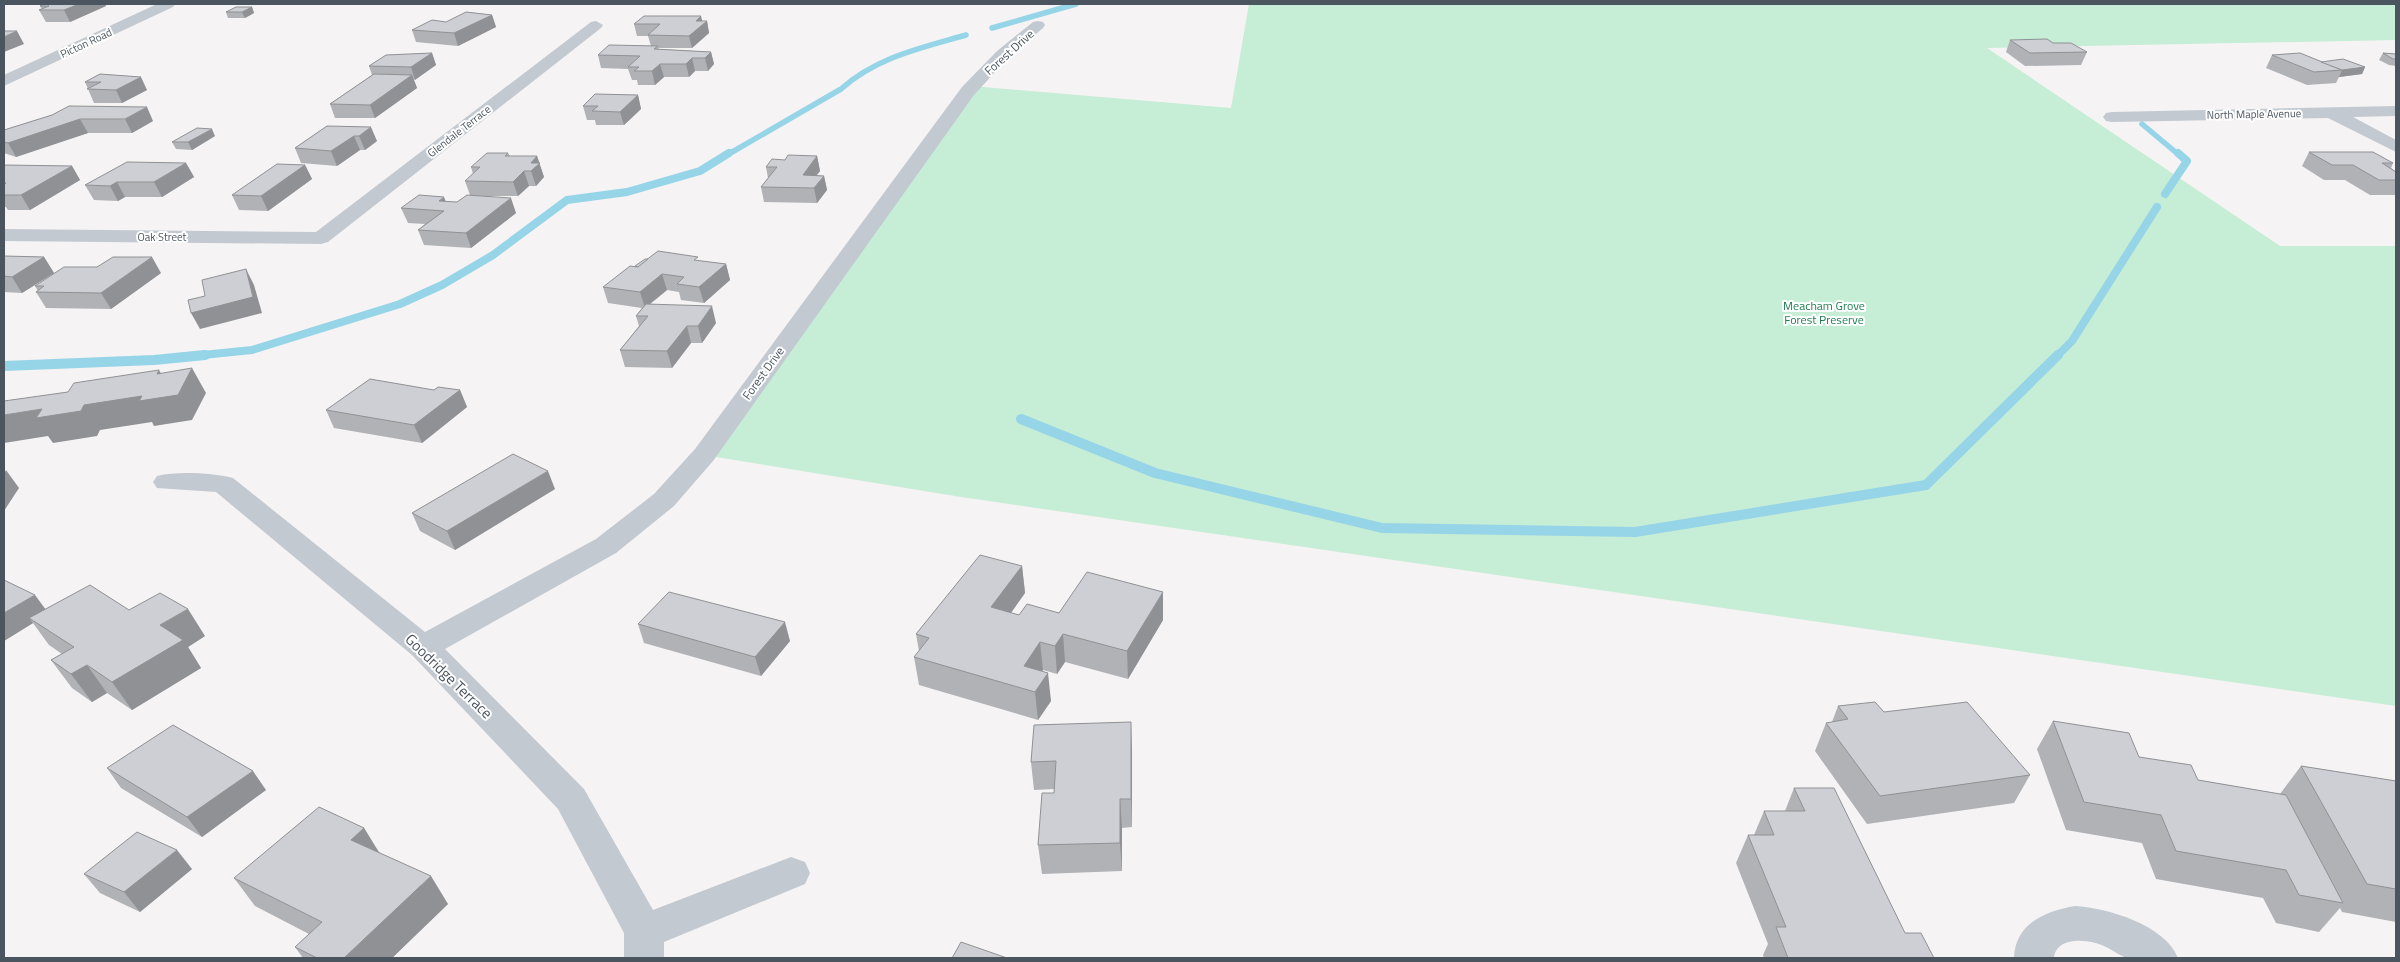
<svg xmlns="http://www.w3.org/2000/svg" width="2400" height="962" font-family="'Titillium Web',sans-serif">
	<rect width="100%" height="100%" fill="#f5f3f3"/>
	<polygon fill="#c6edd6" points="1249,4 2396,4 2396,40 1987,48 2280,246 2396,246 2396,706 961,497 704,455 972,86 1231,108"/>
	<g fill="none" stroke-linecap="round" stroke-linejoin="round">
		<g stroke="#96d4e7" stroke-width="5.5">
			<polyline points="992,28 1076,4"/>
			<polyline points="2142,124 2179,155"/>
			<path d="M727,155L841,89C877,57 921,48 966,35"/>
		</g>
		<g stroke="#96d4e7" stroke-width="8">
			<polyline points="2165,194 2187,161 2178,153"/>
			<polyline points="193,356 252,350 400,304 442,285 493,255 567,200 627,192 700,171 729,153"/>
			<polyline points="2057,356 2072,341 2157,207"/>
		</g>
		<g stroke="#96d4e7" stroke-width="10">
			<polyline points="4,366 154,360 205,355"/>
			<polyline points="1021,419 1155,473 1382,528 1635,532 1926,485 2058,355"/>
		</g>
		<g fill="#c2c9d0" fill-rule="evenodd">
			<polygon points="157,4 175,4 173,7 4,86 4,75"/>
			<polygon points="596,21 603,25 601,28 328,242 321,244 4,241 4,229 316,232 591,22"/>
			<path d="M1038,21L1043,22L1045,25L1043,28L1009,57L974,95L713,461L674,506L616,553L445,649L584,789L653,910L791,857L805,862L810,873L805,884L664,942V958H624V933L558,809L412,655L216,492L157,488L153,482L157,476C179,471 211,473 233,478L425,632L596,539L654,494L695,449L962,87L997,51L1033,22Z"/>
			<polygon points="2396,106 2396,116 2353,117 2396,140 2396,152 2328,118 2112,122 2106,121 2103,117 2106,113 2112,112"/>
			<path d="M2075,906C2108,908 2165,925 2178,958C2165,958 2139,962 2127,958C2120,956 2113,950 2106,947C2091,939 2056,935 2054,958H2014C2015,924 2045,911 2075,906Z"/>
		</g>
	</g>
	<g fill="#b0b2b6">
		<polygon points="41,4 105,4 106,6 70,22 46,22 39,10 42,9 40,6 42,5"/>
		<polygon points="252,7 254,13 245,18 228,18 226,12"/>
		<polygon points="492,15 496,27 458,46 416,42 412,30 446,22"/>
		<polygon points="707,21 709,33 692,48 658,48 659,49 711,52 714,64 708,71 695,71 689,77 664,77 655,85 638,85 637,80 632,80 628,69 601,68 598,55 651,46 648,36 637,36 634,24"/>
		<polygon points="2010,40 2087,52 2081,65 2025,66 2006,52"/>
		<polygon points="432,53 436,65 414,80 417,88 375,118 335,118 330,104 372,75 369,66"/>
		<polygon points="2383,53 2396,54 2396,66 2389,65 2379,60"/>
		<polygon points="2272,55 2321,62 2365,67 2362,74 2339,77 2336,83 2307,85 2266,68"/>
		<polygon points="100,74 147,90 122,103 94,103 85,82"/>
		<polygon points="638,95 641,109 624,125 596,125 595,120 587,120 583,106"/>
		<polygon points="52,115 153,121 132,133 88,133 16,157 4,153 4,130"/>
		<polygon points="327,126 377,141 365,150 360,150 337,166 301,163 295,148"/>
		<polygon points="215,136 192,150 176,149 172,142"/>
		<polygon points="2309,152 2393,163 2391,168 2396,172 2396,195 2370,195 2345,180 2324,180 2302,166"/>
		<polygon points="508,153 510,156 537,156 544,177 536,186 529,186 518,196 490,196 516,213 471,248 424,245 418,230 425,224 408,223 401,208 446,202 457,202 470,195 465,181 473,174 471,167"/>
		<polygon points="817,156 820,171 816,175 824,176 827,190 817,203 764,202 761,187 768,178 766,167 785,160"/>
		<polygon points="186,163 194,177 162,197 125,197 118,201 94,200 85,185"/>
		<polygon points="4,165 72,166 80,180 30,210 8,210 6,207 4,207"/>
		<polygon points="305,165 312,179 268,211 239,210 232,195"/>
		<polygon points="4,256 44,257 54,273 22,293 4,292"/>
		<polygon points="699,261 726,264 730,280 704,303 681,300 679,292 667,290 650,304 716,323 702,343 691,343 672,368 625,367 620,350 639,326 636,316 642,308 608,303 603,287"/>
		<polygon points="161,273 111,309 46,308 36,292 38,291 35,286"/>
		<polygon points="434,390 460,390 467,407 422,443 334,428 326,410"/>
		<polygon points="555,489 455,550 420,531 412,513"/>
		<polygon points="1022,566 1025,593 1011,613 1019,615 1059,613 1163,620 1128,679 1065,662 1057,674 1043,670 1042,671 1051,701 1038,720 919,685 914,657 919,651 916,634"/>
		<polygon points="4,580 45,609 129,610 205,636 188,647 201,668 132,710 107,693 92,702 72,688 51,660 62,654 49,645 33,623 4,641"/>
		<polygon points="638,624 790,641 761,676 644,643"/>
		<polygon points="1838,706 1884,712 2030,775 2014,803 1867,824 1815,751 1826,723 1832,722"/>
		<polygon points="2053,721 2139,757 2198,780 2280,794 2301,766 2396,781 2396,922 2342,912 2340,908 2319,932 2276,923 2263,898 2156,879 2142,843 2066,830 2037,749"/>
		<polygon points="1132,750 1132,827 1122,828 1122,871 1042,874 1038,845 1054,793 1054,789 1034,790 1031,762"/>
		<polygon points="107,768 266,790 202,837 121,788"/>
		<polygon points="1794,788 1905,933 1934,958 1764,958 1763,955 1768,944 1736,863 1748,835 1754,835 1764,811 1785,811"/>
		<polygon points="364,828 379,852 448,904 392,958 303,958 295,947 309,934 255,906 234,878"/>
		<polygon points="192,869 140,912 100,893 84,874"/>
	</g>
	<g fill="#909194">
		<polygon points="79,4 105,4 106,6 70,22 64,10"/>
		<polygon points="252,7 254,13 245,18 242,12"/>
		<polygon points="492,15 496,27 458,46 454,33"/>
		<polygon points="701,16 703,24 707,21 709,33 692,48 689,36 696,21"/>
		<polygon points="17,31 24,44 4,52 4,37"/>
		<polygon points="711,52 714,64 708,71 705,58"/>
		<polygon points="432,53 436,65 415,80 411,67"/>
		<polygon points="692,58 695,71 689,77 686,64"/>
		<polygon points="660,64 664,77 655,85 652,71"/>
		<polygon points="2365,67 2362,74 2339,77 2342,70"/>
		<polygon points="412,75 417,88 375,118 370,105"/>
		<polygon points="141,77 147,90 122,103 116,90"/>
		<polygon points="638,95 641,109 624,125 620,112"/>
		<polygon points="147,107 153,121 132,133 125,119"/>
		<polygon points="80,119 88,133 16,157 8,143"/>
		<polygon points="371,127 377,141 365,150 359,136"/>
		<polygon points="212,129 215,136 192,150 188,142"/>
		<polygon points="354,136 360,150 337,166 331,151"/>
		<polygon points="537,156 544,177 536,186 531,171 531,163"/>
		<polygon points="817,156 820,171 807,188 803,175"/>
		<polygon points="186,163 194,177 162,197 154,182"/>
		<polygon points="305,165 312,179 268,211 261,196"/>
		<polygon points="72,166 80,180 30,210 21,195"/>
		<polygon points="524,171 529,186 518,196 513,182"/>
		<polygon points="824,176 827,190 817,203 814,188"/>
		<polygon points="117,182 125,197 118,201 110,186"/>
		<polygon points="444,197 450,212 439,201"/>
		<polygon points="511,198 516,213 471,248 466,233"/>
		<polygon points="44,257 54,273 22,293 12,277"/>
		<polygon points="152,257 161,273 111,309 101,293"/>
		<polygon points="726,264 730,280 704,303 699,287"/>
		<polygon points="246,269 254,285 262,313 200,329 191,313"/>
		<polygon points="662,274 667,290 645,308 640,292"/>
		<polygon points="712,306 716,323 702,343 698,326"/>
		<polygon points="687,326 691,343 672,368 667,351"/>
		<polygon points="192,368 206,393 192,420 154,426 152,422 100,430 97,436 53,443 48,436 4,443 4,415 42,409 84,405 157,374 159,370 173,395"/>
		<polygon points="460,390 467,407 422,443 414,425"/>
		<polygon points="6,470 19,488 4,511 4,474"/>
		<polygon points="548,471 555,489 455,550 447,531"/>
		<polygon points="1022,566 1025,593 995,635 991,607"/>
		<polygon points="1163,592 1163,620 1128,679 1127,651"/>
		<polygon points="35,595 49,614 29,618 33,623 4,641 4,613"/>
		<polygon points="188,609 205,636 188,647 201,668 132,710 112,682 160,625"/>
		<polygon points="785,622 790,641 761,676 755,657"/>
		<polygon points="1063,634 1065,662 1057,674 1055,646"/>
		<polygon points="1040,642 1043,670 1029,691 1024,666"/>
		<polygon points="87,665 107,693 92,702 71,674"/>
		<polygon points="1048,673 1051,701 1038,720 1035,692"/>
		<polygon points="1131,722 1132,750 1132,827 1131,799"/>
		<polygon points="253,771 266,790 202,837 187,817"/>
		<polygon points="1120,799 1122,828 1122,871 1120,843"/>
		<polygon points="364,828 381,856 351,840"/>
		<polygon points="177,850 192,869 140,912 124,892"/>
		<polygon points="431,876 448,904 392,958 344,958"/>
	</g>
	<g fill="#cdcfd4" stroke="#909194">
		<polygon points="45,4 79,4 64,10 39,10 49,6 40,6"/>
		<polygon points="236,7 252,7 242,12 226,12"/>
		<polygon points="466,12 492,15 454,33 412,30 432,20 446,22"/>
		<polygon points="644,16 701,16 696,21 707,21 689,36 648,35 660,24 634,24"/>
		<polygon points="4,31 17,31 4,37"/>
		<polygon points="2047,39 2053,43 2071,43 2087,52 2030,53 2010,40"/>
		<polygon points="609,45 658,46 654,49 711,52 705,58 692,58 686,64 660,64 652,71 634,71 639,67 628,67 640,56 598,55"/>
		<polygon points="432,53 411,67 369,66 386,55"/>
		<polygon points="2300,53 2342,70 2314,72 2272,55"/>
		<polygon points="2383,53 2396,54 2396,59 2393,59"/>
		<polygon points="2343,59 2365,67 2342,70 2321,62"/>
		<polygon points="100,74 141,77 116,90 87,89 101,82 85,82"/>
		<polygon points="374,74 412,75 370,105 330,104"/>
		<polygon points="595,94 638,95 620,112 592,111 598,106 583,106"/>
		<polygon points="69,106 147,107 125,119 80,119 8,143 4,142 4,130 52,115"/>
		<polygon points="327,126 371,127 359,136 354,136 331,151 295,148"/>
		<polygon points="197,128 212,129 188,142 172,142"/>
		<polygon points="2309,152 2373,152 2393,163 2382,163 2396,172 2396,180 2379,180 2353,165 2332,165"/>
		<polygon points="487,153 508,153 505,156 537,156 531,163 540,163 531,171 524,171 513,182 465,181 480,167 471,167"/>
		<polygon points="788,155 817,156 803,175 824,176 814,188 761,187 777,167 766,167 772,159 785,160"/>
		<polygon points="127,162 186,163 154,182 117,182 110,186 85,185"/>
		<polygon points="277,164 305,165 261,196 232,195"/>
		<polygon points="4,165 72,166 21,195 4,195 4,192 5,192 4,192 4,185 6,183 4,183"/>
		<polygon points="419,195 444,197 439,201 457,202 467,195 511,198 466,233 418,230 444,211 401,208"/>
		<polygon points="658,251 698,257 694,260 726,264 699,287 677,284 684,277 662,274 640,292 603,287 630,266 637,267"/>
		<polygon points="4,256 44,257 12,277 4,276"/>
		<polygon points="113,257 152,257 101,293 36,292 44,286 35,286 64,267 97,267"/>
		<polygon points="645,259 648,259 638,267 635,266"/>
		<polygon points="246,269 253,297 191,313 188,300 205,296 202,280"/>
		<polygon points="646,304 712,306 698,326 687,326 667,351 620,350 648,316 636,316"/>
		<polygon points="192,368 178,395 139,401 142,396 84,405 81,411 36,418 42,409 4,415 4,401 68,392 74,383 159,370 157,374"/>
		<polygon points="370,379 434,390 438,387 460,390 414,425 326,410"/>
		<polygon points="513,454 548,471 447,531 412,513"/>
		<polygon points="980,555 1022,566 991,607 1019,615 1027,604 1059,613 1087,572 1163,592 1127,651 1063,634 1055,646 1040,642 1024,666 1048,673 1035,692 914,657 929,638 916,634"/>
		<polygon points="4,580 35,595 4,613"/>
		<polygon points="90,585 129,610 160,593 188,609 160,625 183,640 112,682 87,665 71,674 51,660 74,647 29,618"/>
		<polygon points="669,592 785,622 755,657 638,624"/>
		<polygon points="1875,702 1884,712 1967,702 2030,775 1880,796 1826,723 1848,719 1838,706"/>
		<polygon points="2053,721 2129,733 2139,757 2191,765 2198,780 2286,795 2343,903 2299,895 2286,870 2176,851 2161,815 2084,802"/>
		<polygon points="1131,722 1131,799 1120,799 1120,843 1038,845 1042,793 1054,793 1056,761 1031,762 1034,725"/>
		<polygon points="173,725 253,771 187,817 107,768"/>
		<polygon points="2301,766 2396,781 2396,889 2367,884"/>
		<polygon points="1794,788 1834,788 1905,933 1921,933 1934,958 1788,958 1776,927 1786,927 1748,835 1774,835 1764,811 1805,811"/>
		<polygon points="319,807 364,828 351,840 431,876 344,958 317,958 295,947 322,922 234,878"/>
		<polygon points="137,832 177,850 124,892 84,874"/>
		<polygon points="961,942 1007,958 952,958"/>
	</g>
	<g text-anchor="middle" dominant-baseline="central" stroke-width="4" stroke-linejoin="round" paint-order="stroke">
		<g font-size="11" fill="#4b555f" stroke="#fff">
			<text transform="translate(86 43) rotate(-25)">Picton Road</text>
			<text transform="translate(2254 114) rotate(-1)">North Maple Avenue</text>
			<text transform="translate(459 131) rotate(-38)">Glendale Terrace</text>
			<text x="162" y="237">Oak Street</text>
		</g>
		<g font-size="12" fill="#4b555f" stroke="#fff">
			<text transform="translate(1009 52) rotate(-42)">Forest Drive</text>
			<text transform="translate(763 373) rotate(-54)">Forest Drive</text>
		</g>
		<g font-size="12" fill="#1f7d51" stroke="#fff">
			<text x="1824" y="305">Meacham Grove<tspan x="1824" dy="14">Forest Preserve</tspan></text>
		</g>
		<g font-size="15" fill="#4b555f" stroke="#fff">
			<text transform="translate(449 676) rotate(44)">Goodridge Terrace</text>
		</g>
	</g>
	<rect width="2400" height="962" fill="none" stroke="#4b555f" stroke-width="10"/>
</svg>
